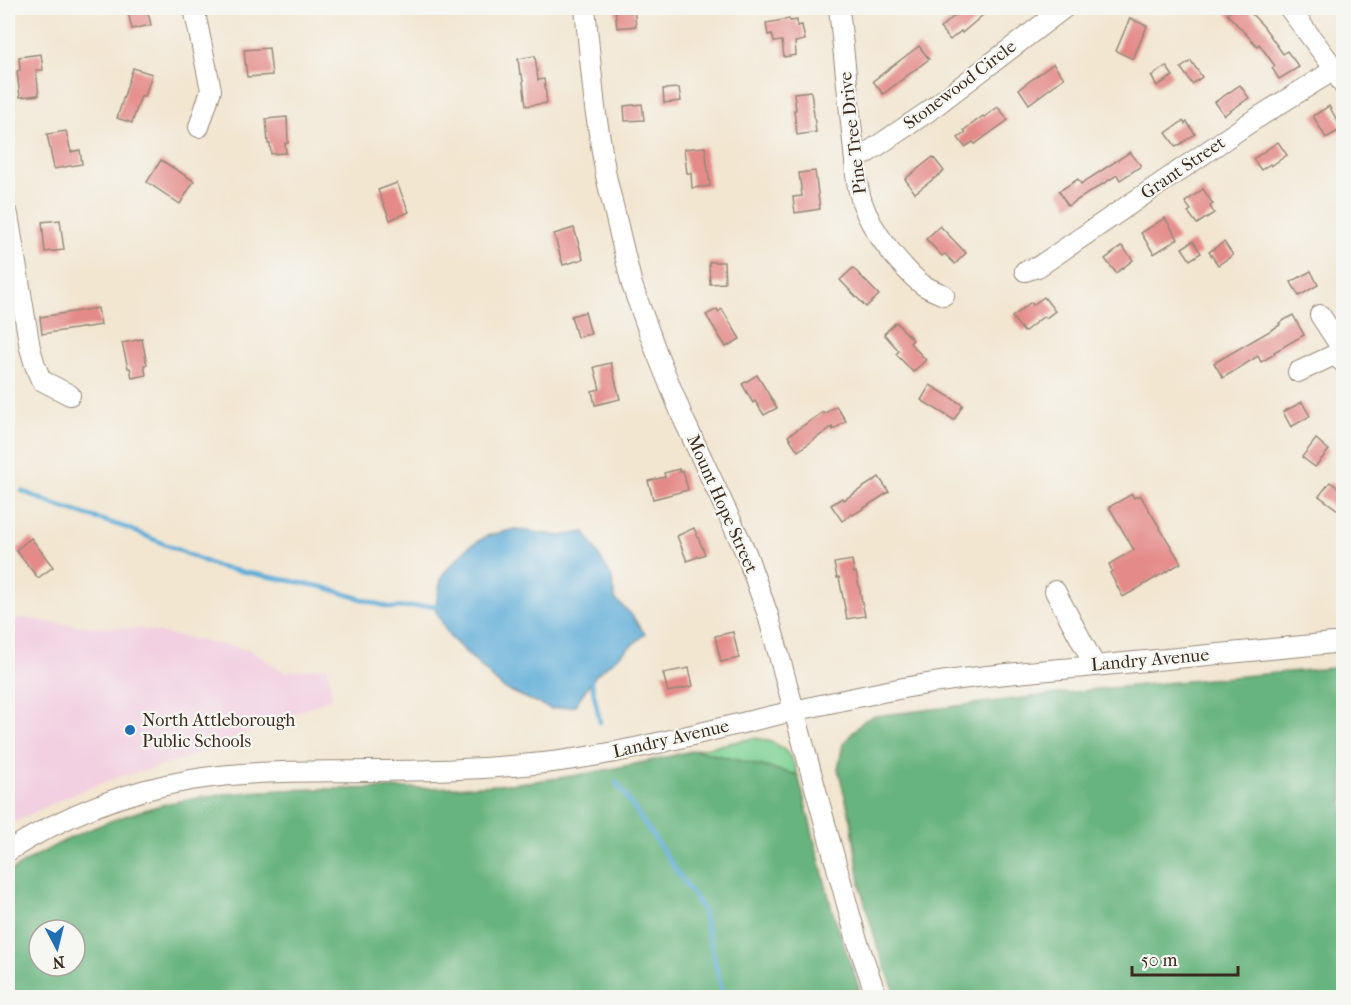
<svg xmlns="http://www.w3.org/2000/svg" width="1351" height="1005" font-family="'IM FELL French Canon',serif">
	<rect width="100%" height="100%" fill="#f6f6f2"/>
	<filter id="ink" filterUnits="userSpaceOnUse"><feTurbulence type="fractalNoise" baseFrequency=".0167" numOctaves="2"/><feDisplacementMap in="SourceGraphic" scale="12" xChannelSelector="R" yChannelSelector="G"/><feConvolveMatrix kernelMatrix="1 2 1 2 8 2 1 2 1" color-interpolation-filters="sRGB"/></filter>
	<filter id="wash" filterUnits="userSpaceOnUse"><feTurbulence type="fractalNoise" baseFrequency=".008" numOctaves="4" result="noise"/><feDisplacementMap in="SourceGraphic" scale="24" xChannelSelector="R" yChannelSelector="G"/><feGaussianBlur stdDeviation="1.35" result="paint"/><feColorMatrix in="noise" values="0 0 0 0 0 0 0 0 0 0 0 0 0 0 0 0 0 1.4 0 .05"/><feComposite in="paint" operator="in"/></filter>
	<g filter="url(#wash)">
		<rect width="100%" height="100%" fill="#f2e6d1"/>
		<polygon fill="#f2cfe1" points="23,618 70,625 141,629 249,650 285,672 328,667 332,698 173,763 115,778 66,797 8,825 8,621"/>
		<path fill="#7fd294" stroke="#5d7e59" stroke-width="1.5" d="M755,738C780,742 791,751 798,775L695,750Z"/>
		<g fill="#67b47e" stroke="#516f4e" stroke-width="1.5" fill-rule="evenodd">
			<polygon points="1343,667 1343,997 897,997 879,952 861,889 851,820 838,769 843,744 854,731 865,720 875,716 1099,689"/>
			<path d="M695,750L798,775L832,910L862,997L277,998L275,993L244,994L240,998L8,997V873C70,832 144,803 218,795C305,785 394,791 481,786C554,782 624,768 695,750ZM39,930H75V966H39Z"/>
		</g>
		<polygon fill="#5dacd7" stroke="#4c6b7a" stroke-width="1.5" points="515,529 560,536 585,532 612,578 615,599 630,613 645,634 596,675 574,706 551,709 503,688 449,636 435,609 442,575 468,547 487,536"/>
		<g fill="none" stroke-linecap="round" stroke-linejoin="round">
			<g stroke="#5dacd7" stroke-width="4.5">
				<polyline points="22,491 55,505 127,528 218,567 323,587 391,608 439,605"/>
				<polyline points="590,675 600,722"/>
				<polyline points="616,782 702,908 724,998"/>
			</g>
		</g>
		<g id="blocks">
			<g fill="#e48b89">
				<polygon points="127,8 147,8 151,25 132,29"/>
				<polygon points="615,8 634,8 636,26 617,28"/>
				<polygon points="964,8 976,8 983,15 962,33 961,31 950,40 940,28"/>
				<polygon points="1234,8 1239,8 1244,13 1248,10 1264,27 1283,54 1287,51 1299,67 1279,79 1272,68 1275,66 1259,44 1257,46 1227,14"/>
				<polygon points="1130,18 1147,26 1133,59 1116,51"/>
				<polygon points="789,19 790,21 797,20 797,26 802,25 805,40 795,42 796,55 784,57 782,41 774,42 772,34 768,35 766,23"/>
				<polygon points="919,46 929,59 883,94 873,81"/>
				<polygon points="269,48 272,75 247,77 244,50"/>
				<polygon points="41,54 43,70 36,70 39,95 20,97 17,71 20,70 19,57"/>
				<polygon points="535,56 538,80 544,79 547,103 526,106 522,74 520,74 518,59"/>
				<polygon points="1191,61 1202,77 1192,84 1181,68"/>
				<polygon points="1053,64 1064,78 1029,104 1019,89"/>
				<polygon points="1166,66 1173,76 1157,86 1151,76"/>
				<polygon points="133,68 152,74 145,97 141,96 132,123 117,118"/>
				<polygon points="1240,85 1249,98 1224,115 1215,102"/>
				<polygon points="679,88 681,101 664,103 663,89"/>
				<polygon points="811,91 816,132 797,135 794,110 796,110 794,93"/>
				<polygon points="642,104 644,120 625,121 624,106"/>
				<polygon points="1329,106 1342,129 1326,138 1313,116"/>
				<polygon points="998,107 1008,120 975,144 973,142 965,147 958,138 966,132 964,130 983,116 984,117"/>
				<polygon points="287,117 288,143 285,143 286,153 271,154 270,144 268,144 266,119"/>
				<polygon points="1183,121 1185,124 1187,122 1195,134 1176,147 1166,133"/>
				<polygon points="66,131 71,152 80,150 82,164 54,169 47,134"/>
				<polygon points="1278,142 1287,155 1271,166 1270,164 1261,170 1253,159"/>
				<polygon points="705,147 710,186 692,188 691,173 687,173 684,149"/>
				<polygon points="1130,152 1141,166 1120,180 1117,175 1068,206 1059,191 1078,179 1081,184"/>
				<polygon points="933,157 944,171 915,193 905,179"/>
				<polygon points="161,160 194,181 180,204 147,182"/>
				<polygon points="815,171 820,209 795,213 793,197 802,196 799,173"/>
				<polygon points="397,183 409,212 390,220 378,190"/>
				<polygon points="1203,189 1213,204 1210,206 1214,213 1197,224 1188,212 1191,210 1185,202"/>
				<polygon points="1165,218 1178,239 1154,254 1141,233"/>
				<polygon points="60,220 64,250 45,252 42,222"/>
				<polygon points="940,226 966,253 955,264 945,254 942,256 926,239"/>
				<polygon points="574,228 583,259 563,265 554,234"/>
				<polygon points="1193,241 1201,253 1190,260 1182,248"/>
				<polygon points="1224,242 1233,255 1218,265 1209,252"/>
				<polygon points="1122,246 1133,260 1116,273 1105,259"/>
				<polygon points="709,262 724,262 725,283 710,284"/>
				<polygon points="853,268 879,295 866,307 840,280"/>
				<polygon points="1311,271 1318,285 1299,296 1291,282"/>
				<polygon points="1044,297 1055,311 1046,318 1044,316 1024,332 1012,317 1031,302 1033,305"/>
				<polygon points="98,308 101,325 42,334 40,317"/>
				<polygon points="717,309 718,312 722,309 740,339 726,347 706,315"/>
				<polygon points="585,312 591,334 577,337 571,316"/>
				<polygon points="1293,315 1304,335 1274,352 1275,354 1261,362 1258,356 1223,378 1214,363 1280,325 1279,323"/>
				<polygon points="896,322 913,340 910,343 926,360 913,372 896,354 899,351 884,334"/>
				<polygon points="142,339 147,365 144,365 146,375 132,378 130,368 128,368 122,343"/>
				<polygon points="611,363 620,399 595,405 592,391 600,389 594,367"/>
				<polygon points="757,375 777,408 764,415 755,401 753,403 742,384"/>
				<polygon points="930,385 963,405 954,420 921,400"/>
				<polygon points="1302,402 1310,416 1291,427 1283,412"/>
				<polygon points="836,406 846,421 833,430 832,427 798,451 788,436 823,412 824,414"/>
				<polygon points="1316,439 1329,450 1315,467 1302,457"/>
				<polygon points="679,469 679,472 683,471 688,490 653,499 648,481 665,477 664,473"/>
				<polygon points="879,477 889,492 853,515 852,514 842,521 831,505 842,498 844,500"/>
				<polygon points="1330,482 1344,492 1344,502 1338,510 1319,496"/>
				<polygon points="1132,494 1134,498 1140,495 1181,563 1123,597 1110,573 1112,571 1109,564 1134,550 1109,507"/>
				<polygon points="694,528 705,554 687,561 677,536"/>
				<polygon points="31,538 53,567 38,578 16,550"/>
				<polygon points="852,560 854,573 856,572 865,616 847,619 839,577 837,578 834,563"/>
				<polygon points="733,632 739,658 721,662 715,636"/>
				<polygon points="689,668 693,686 668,692 663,673"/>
			</g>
		</g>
	</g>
	<g filter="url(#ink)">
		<use href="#blocks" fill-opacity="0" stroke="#968878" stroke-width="1.5"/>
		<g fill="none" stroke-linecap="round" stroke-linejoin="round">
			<g stroke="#968878" stroke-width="22">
				<g id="minor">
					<polyline points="194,8 211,90 199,127"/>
					<polyline points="585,8 595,108 606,176 632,285 656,351 683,418 746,553 768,615 856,937 877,998"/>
					<path d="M839,8L855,161C856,202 871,228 896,258C904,267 913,278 923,285C929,289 937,292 944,295"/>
					<polyline points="1289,8 1328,60 1344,86"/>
					<polyline points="855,161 926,113 1064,8"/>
					<polyline points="8,215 30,348 35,365 41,380 70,395"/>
					<polyline points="1025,271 1038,267 1249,123 1334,70 1344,66"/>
					<polyline points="1320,315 1344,352"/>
					<polyline points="1298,372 1334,355 1344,363"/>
					<polyline points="1055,591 1095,666"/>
					<path d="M8,851C63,816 126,791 191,780C250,770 310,772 369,771C433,771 497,769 560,761C614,754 668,741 721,728C785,713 850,697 915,686C971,676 1028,672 1085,667C1171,658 1257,650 1344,642"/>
				</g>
			</g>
			<use href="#minor" stroke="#fff" stroke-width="20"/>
		</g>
	</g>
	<circle fill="#1f6fb2" stroke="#f6f6f2" stroke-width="2" cx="130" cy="730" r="6"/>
	<g text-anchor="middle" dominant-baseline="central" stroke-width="4.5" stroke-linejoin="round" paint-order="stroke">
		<g font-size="18" fill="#3b2a1e" stroke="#f6f6f2">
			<text transform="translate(960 85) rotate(-37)">Stonewood Circle</text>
			<text transform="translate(853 133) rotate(-97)">Pine Tree Drive</text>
			<text transform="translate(1183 168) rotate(-34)">Grant Street</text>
			<text transform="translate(722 504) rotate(66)">Mount Hope Street</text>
			<text transform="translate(1150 660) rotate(-5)">Landry Avenue</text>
			<text transform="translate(671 739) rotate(-13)">Landry Avenue</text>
		</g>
		<g font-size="18" fill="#3b2a1e" stroke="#f6f6f2" text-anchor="start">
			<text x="142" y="720">North Attleborough<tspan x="142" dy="21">Public Schools</tspan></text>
		</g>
	</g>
	<rect width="1351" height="1005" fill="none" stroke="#f6f6f2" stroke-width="30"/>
	<g transform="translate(57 948) rotate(173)"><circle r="28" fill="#f6f6f2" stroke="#aba49d" stroke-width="1.5"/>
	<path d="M0-4.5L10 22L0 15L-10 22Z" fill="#1f6fb2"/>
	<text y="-9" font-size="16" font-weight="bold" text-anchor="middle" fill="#3b2a1e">N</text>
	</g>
	<path d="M1132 966v9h106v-9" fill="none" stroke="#3b2a1e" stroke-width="3"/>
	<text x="1141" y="966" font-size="18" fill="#3b2a1e" stroke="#f6f6f2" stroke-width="4.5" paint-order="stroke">50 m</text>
</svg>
